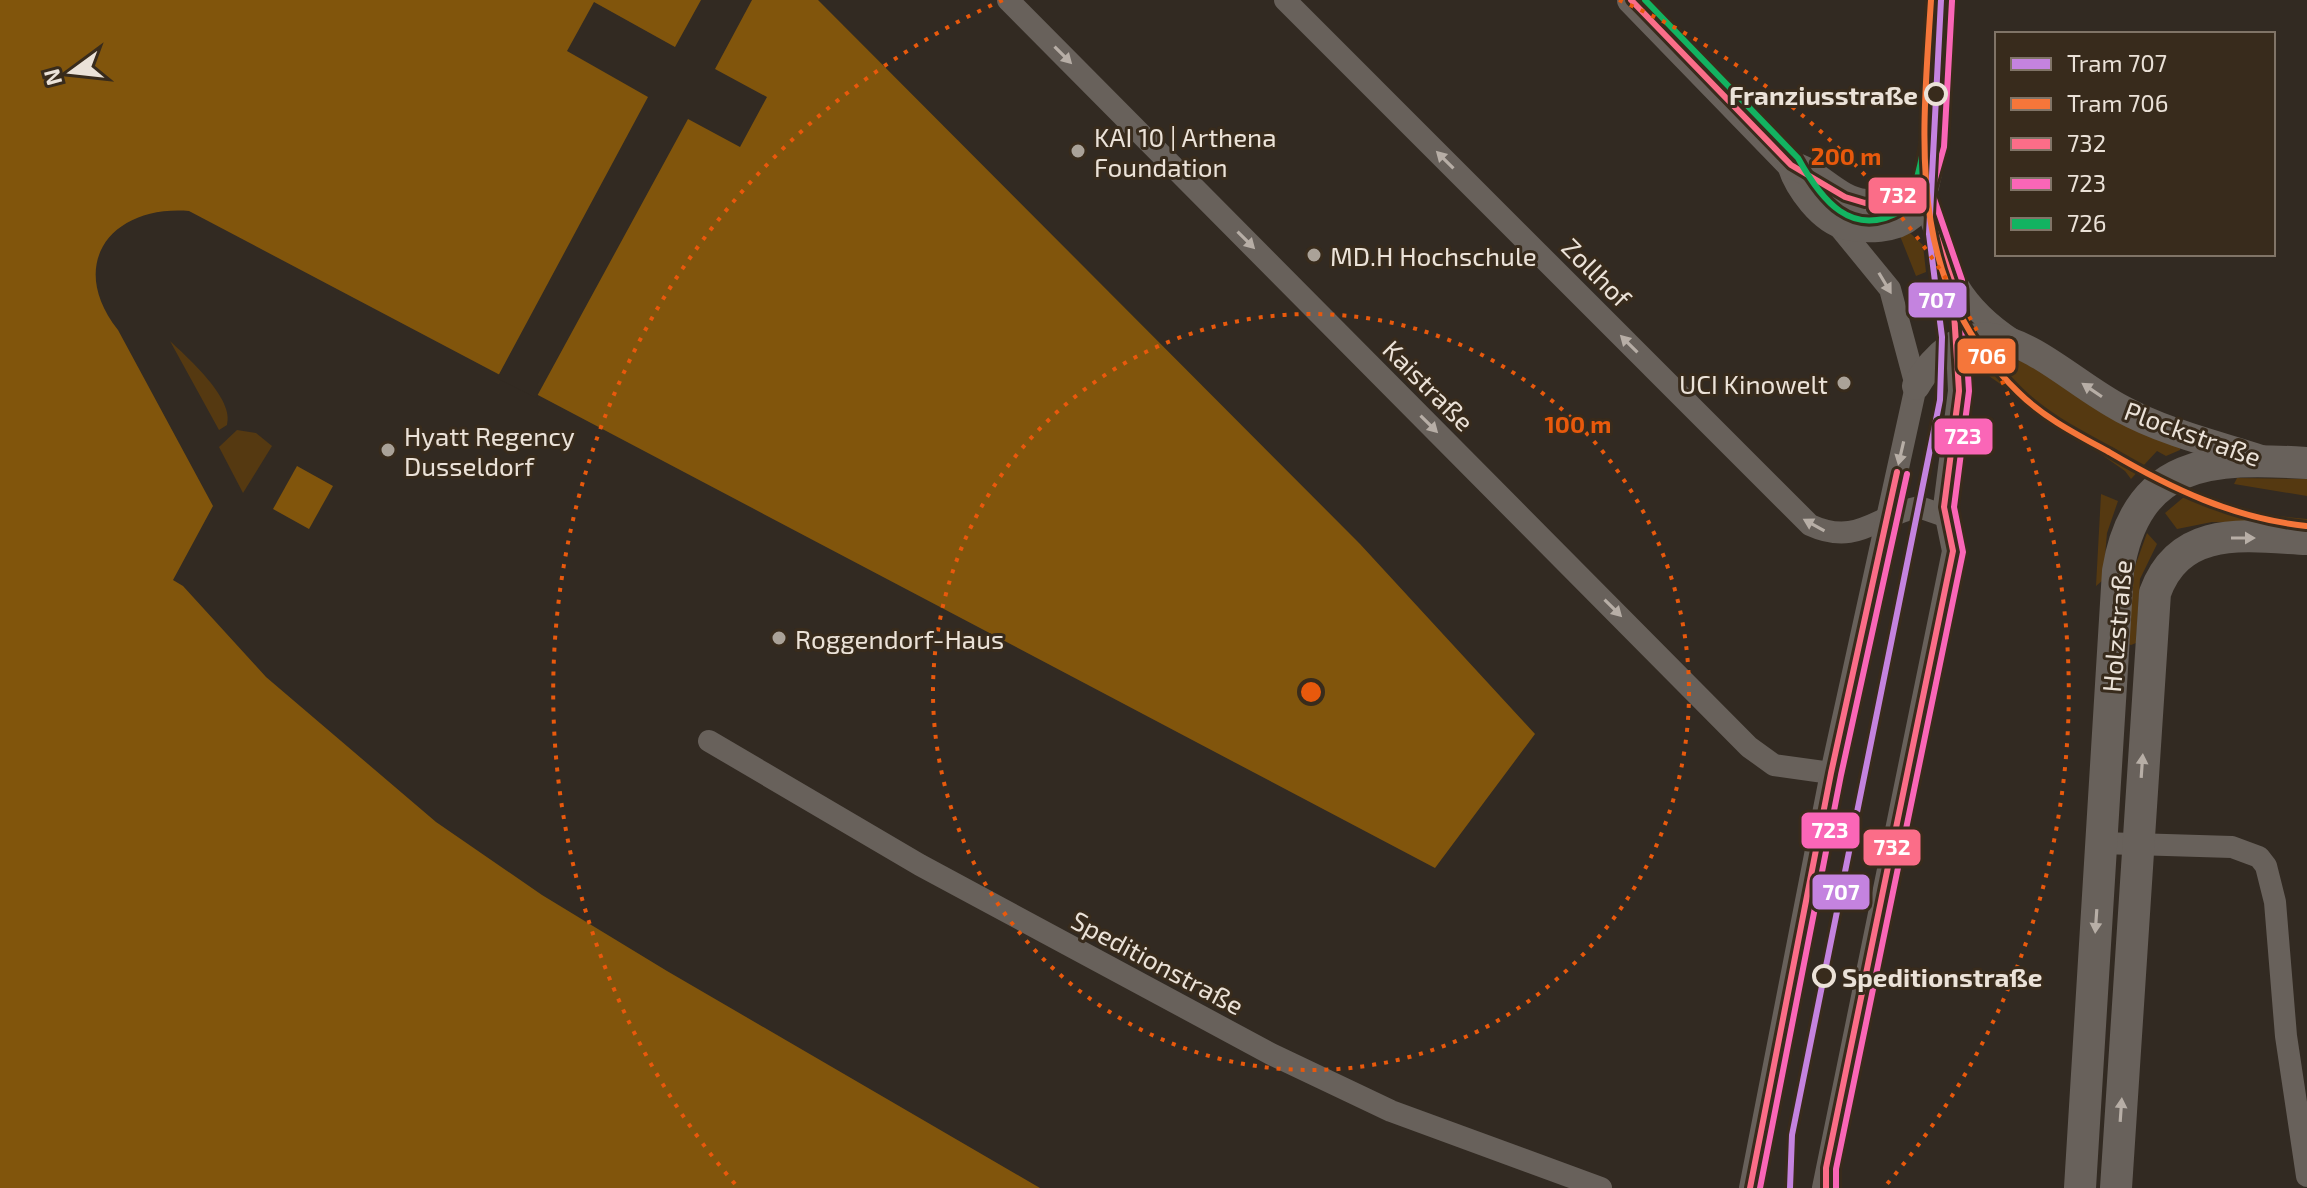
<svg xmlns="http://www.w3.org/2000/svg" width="2307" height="1188" font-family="'Exo 2',sans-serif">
	<rect width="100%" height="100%" fill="#322a22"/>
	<g fill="#553911">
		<polygon points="1910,233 1923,245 1926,272 1916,276 1900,236"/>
		<path d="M170,341C188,358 235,399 227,425L219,430Z"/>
		<polygon points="2009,348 2180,448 2180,450 2166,456 2157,451 2131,479 2125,471 1966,360 1964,352"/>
		<polygon points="237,430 256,433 272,446 243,493 219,447"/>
		<polygon points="2237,478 2307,479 2307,496 2234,484"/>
		<polygon points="2191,491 2247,513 2307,519 2307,525 2212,522 2177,529 2165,513"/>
		<polygon points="2101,494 2118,501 2107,533 2103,580 2096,586"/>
		<polygon points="2147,533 2157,544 2140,579 2136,643 2131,645 2126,643 2129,583"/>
	</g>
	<g fill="#81550c">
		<path d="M0,0H818L1360,544L1535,734L1435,868L189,211C111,205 66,264 118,330L213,506L173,580L183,586L266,677L436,822L542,895L667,971L1040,1188H0Z"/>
		<polygon points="297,466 333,486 309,529 273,509"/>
	</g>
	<polygon fill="#322a22" points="701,0 752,0 715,69 767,97 740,147 688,119 536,398 497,378 648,97 567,51 594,2 675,47"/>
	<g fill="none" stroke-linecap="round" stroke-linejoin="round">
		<g stroke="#68615b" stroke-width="22">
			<polyline points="1008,0 1749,747 1774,765 1831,773"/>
			<path d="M1285,0L1810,525C1858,547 1876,515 1919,507L1945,516"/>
			<path d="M1921,190C1945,258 1949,298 2013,340"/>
			<polyline points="709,741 920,865 1271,1054 1391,1111 1601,1188"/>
			<polyline points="2101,843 2232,847 2259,857 2266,866 2275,902 2286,1036 2307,1176"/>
			<polyline points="1750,1188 1831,773 1916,386 1890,289 1836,223"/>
			<polyline points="1823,1188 1953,551 1944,507 1959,391 1957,344"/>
		</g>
		<g stroke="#68615b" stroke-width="28">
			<path d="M1631,0L1791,165C1798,188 1822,220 1846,226C1866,230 1895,230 1911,216C1938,193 1940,39 1942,0"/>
			<path d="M1791,165C1819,172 1836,200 1865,203C1886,205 1901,189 1921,190"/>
			<path d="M1916,386C1980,280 2051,372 2122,409C2164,432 2215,444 2261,459"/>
		</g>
		<g stroke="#68615b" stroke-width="32">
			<path d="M2080,1188L2118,571C2136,459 2212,457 2307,463"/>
			<path d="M2116,1188L2155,593C2180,524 2246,536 2307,539"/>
		</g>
		<g stroke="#382b1c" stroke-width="12">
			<g id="bus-1">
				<polyline points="1631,0 1791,165 1845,197 1865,203 1921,190 1952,281 1959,391 1944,507 1953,551 1826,1168 1826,1188"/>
				<polyline points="1750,1188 1831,773 1897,472"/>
			</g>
		</g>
		<g stroke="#382b1c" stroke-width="12">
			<g id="bus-2">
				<polyline points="1931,193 1944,147 1952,1"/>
				<polyline points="1760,1188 1841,775 1907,474"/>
				<polyline points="1836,1188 1836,1169 1963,552 1954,507 1969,391 1962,280 1930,187"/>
			</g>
		</g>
		<g stroke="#382b1c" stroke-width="12">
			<path id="bus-3" d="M1645,0L1798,158C1820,198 1852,242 1904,209C1933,162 1930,56 1932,0"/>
		</g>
		<use href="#bus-1" stroke="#fb6d88" stroke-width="6"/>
		<use href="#bus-2" stroke="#fa66b7" stroke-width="6"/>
		<use href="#bus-3" stroke="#13b361" stroke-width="6"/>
		<g stroke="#382b1c" stroke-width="12">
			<polyline id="tram-1" points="1790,1188 1792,1135 1940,400 1942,337 1929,234 1941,0"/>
		</g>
		<g stroke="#382b1c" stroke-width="12">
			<path id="tram-2" d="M1931,0C1922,144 1905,282 2018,392C2044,418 2078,435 2109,452C2172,489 2233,518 2306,526"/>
		</g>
		<use href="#tram-1" stroke="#c483df" stroke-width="6"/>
		<use href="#tram-2" stroke="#f5763a" stroke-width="6"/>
	</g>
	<defs><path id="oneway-solid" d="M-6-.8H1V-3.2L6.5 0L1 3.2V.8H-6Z" transform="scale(2)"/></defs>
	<g fill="#b7aea6">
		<use href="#oneway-solid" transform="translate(1063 55) rotate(45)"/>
		<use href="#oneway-solid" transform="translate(1445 160) rotate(-135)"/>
		<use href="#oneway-solid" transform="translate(1246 240) rotate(45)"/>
		<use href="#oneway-solid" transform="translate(1885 283) rotate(59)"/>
		<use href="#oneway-solid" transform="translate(1629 344) rotate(-135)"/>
		<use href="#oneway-solid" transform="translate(2092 390) rotate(-146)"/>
		<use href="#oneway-solid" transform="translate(1429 424) rotate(45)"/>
		<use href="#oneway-solid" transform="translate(1901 453) rotate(103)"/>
		<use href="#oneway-solid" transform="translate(1814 525) rotate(-151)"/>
		<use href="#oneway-solid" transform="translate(2243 538)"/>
		<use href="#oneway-solid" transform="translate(1613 608) rotate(45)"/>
		<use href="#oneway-solid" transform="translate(2142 766) rotate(-86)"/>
		<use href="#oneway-solid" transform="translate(2096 921) rotate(94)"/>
		<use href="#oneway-solid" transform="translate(2121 1110) rotate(-86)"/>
	</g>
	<g fill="none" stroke="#e8590c" stroke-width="4" stroke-dasharray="4 8">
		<circle cx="1311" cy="692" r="378"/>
		<path d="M735 1184A757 757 0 0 1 1003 0M1619 0A757 757 0 0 1 1887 1184"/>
	</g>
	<g fill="#382b1c" stroke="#ebe2d8" stroke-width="4">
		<circle cx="1936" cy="94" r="10"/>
		<circle cx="1824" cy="976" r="10"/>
	</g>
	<g fill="#aaa298" stroke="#382b1c" stroke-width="3">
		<circle cx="1078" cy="151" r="8"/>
		<circle cx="1314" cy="255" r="8"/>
		<circle cx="1844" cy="383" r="8"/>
		<circle cx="388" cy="450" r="8"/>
		<circle cx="779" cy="638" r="8"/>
	</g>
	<g text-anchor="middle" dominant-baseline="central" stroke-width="6" stroke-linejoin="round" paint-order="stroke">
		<g font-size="26" font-weight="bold" fill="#ebe2d8" stroke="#382b1c" text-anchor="end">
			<text x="1918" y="94">Franziusstraße</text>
			<text x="1842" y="976" text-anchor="start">Speditionstraße</text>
		</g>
		<g font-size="26" fill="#ebe2d8" stroke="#382b1c" text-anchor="start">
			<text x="1094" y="136">KAI 10 | Arthena<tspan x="1094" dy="30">Foundation</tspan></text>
			<text x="1330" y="255">MD.H Hochschule</text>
			<text x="1828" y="383" text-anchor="end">UCI Kinowelt</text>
			<text x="404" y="435">Hyatt Regency<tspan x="404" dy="30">Dusseldorf</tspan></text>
			<text x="795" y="638">Roggendorf-Haus</text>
		</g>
		<g font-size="26" fill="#ebe2d8" stroke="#382b1c">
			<text transform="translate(1597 272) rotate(45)">Zollhof</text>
			<text transform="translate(1429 385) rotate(45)">Kaistraße</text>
			<text transform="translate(2193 433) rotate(20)">Plockstraße</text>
			<text transform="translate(2116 626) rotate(-85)">Holzstraße</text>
			<text transform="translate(1158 962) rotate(28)">Speditionstraße</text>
		</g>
	</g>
	<circle cx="1311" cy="692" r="12" fill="#e8590c" stroke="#382b1c" stroke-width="4"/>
	<g font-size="24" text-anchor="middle" font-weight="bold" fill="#e8590c" stroke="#382b1c" stroke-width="6" stroke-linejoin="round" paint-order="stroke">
		<text x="1846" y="165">200 m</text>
		<text x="1578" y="433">100 m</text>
	</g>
	<g stroke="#382b1c" stroke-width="3">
		<rect x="1867" y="176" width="61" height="39" rx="8" fill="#fb6d88"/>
		<rect x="1907" y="281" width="61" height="38" rx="8" fill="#c483df"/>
		<rect x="1956" y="337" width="61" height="38" rx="8" fill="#f5763a"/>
		<rect x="1933" y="417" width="61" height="39" rx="8" fill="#fa66b7"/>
		<rect x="1800" y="811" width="61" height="39" rx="8" fill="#fa66b7"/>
		<rect x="1862" y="828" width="60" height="39" rx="8" fill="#fb6d88"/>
		<rect x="1811" y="873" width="60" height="38" rx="8" fill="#c483df"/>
	</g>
	<g font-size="22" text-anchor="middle" font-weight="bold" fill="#fff">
		<text x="1898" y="203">732</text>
		<text x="1937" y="308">707</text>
		<text x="1987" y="364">706</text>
		<text x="1963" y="444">723</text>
		<text x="1830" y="838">723</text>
		<text x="1892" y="855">732</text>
		<text x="1841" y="900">707</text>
	</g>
	<rect x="1995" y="32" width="280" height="224" fill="#382b1c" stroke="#807467" stroke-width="2"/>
	<rect x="2011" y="58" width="40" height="12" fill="#c483df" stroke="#807467" stroke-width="2"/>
	<text x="2067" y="72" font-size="24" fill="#ebe2d8">Tram 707</text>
	<rect x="2011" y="98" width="40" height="12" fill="#f5763a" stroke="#807467" stroke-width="2"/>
	<text x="2067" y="112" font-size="24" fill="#ebe2d8">Tram 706</text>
	<rect x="2011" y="138" width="40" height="12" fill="#fb6d88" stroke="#807467" stroke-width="2"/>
	<text x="2067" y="152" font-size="24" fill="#ebe2d8">732</text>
	<rect x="2011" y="178" width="40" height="12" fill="#fa66b7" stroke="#807467" stroke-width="2"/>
	<text x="2067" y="192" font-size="24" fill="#ebe2d8">723</text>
	<rect x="2011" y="218" width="40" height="12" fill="#13b361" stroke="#807467" stroke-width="2"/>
	<text x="2067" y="232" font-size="24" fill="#ebe2d8">726</text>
	<g transform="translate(72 72) rotate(255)" stroke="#382b1c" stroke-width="6" paint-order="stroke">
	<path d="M0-6L14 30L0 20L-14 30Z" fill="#ebe2d8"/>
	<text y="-12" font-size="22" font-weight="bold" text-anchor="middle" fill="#ebe2d8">N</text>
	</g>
</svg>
